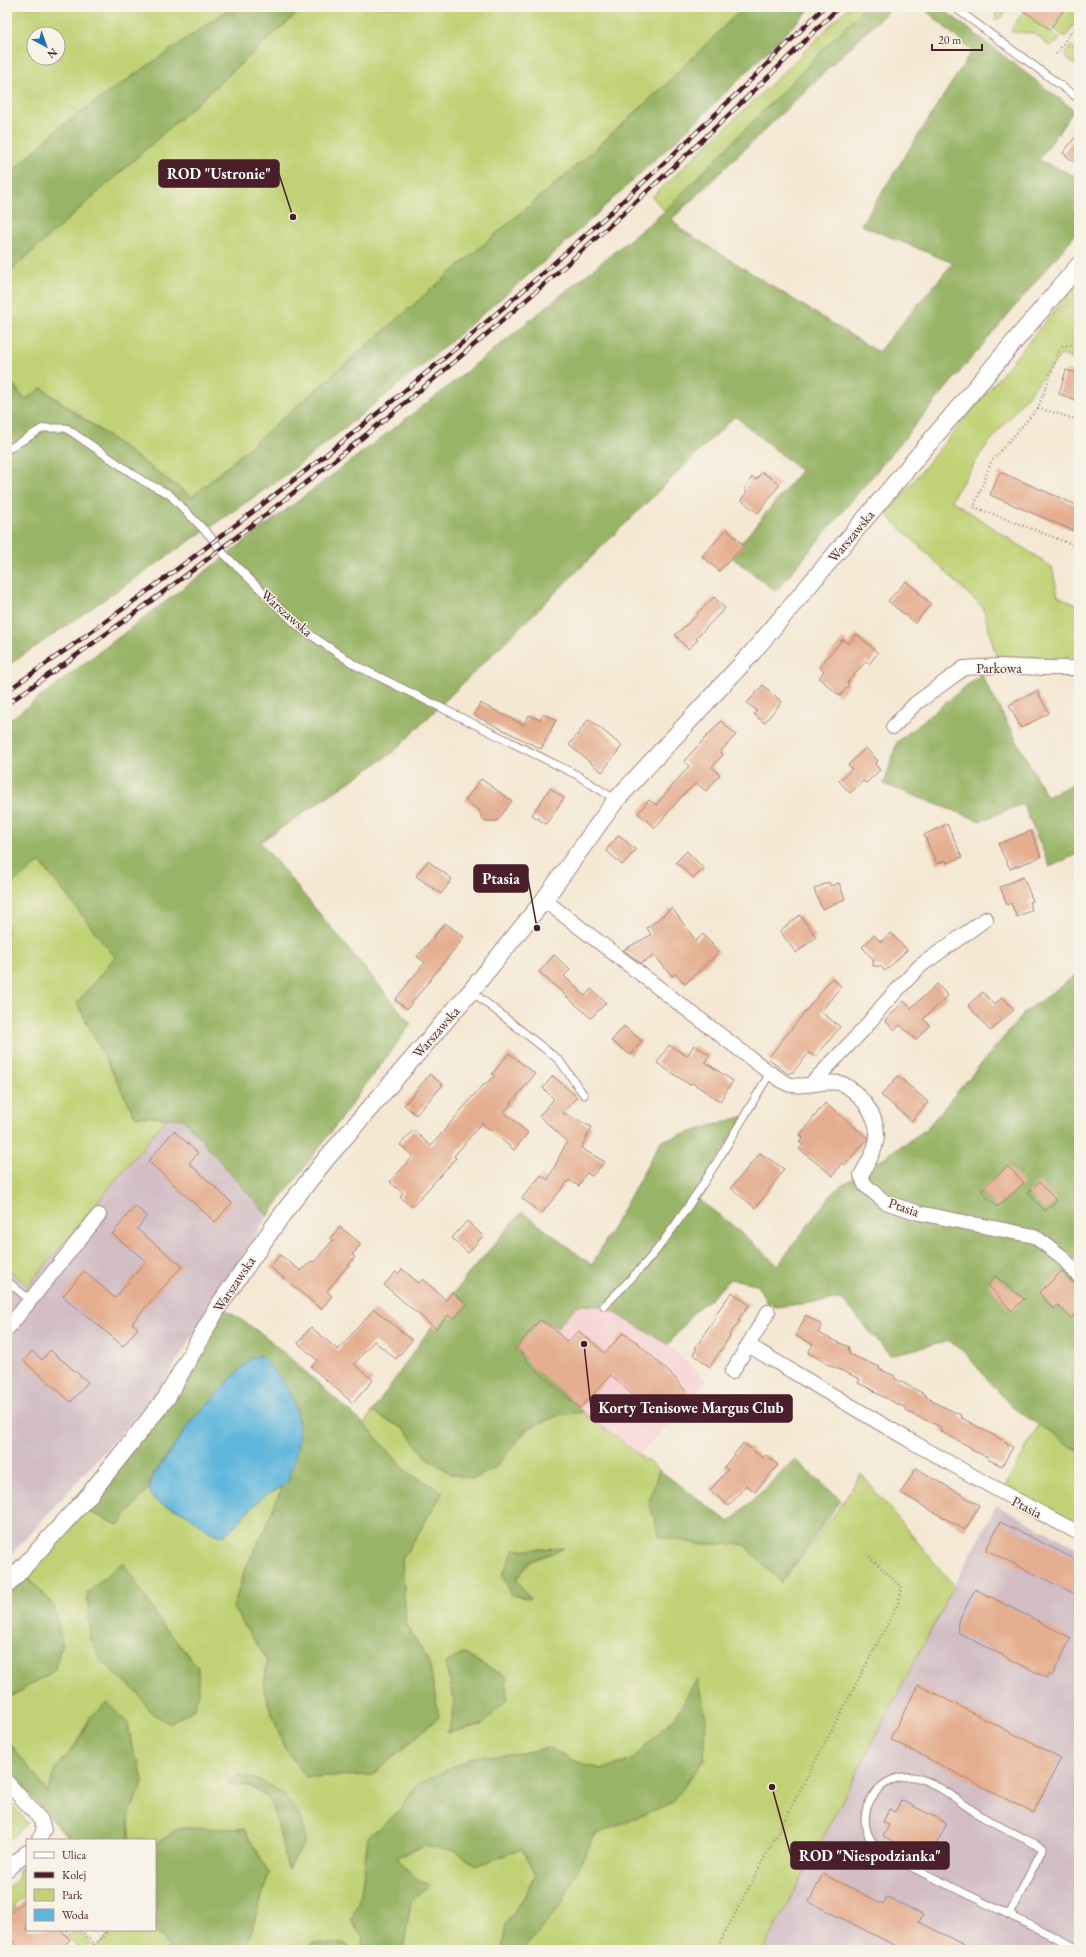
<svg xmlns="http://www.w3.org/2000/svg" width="1086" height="1957" font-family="'EB Garamond',serif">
	<rect width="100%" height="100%" fill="#f7f3e8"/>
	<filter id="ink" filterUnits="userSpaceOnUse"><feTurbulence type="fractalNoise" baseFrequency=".025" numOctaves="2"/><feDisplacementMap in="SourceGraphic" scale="8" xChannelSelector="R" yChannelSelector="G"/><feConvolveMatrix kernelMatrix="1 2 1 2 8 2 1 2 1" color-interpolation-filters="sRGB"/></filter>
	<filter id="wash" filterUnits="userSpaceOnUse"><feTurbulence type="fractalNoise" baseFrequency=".012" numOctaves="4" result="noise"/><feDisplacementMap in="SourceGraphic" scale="16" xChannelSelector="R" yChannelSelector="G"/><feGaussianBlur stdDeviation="0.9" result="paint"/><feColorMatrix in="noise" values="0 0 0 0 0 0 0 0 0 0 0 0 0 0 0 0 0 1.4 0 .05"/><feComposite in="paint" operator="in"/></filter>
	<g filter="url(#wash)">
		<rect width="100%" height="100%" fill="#f4e8d3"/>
		<polygon fill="#f7cfd0" points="577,1305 604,1306 668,1345 707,1381 639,1455 583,1412 516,1349 542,1319 558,1327"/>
		<g fill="#d2bdc5">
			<polygon points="167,1118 183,1119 268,1216 156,1394 7,1559 7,1268 28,1286"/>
			<polygon points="996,1505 1079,1549 1079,1950 764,1950"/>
		</g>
		<g fill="#c0d275" stroke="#857850" fill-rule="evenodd">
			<path d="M7,7H232L61,126L7,177ZM34,34H58V58H34Z"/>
			<polygon points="304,7 744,7 663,87 583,160 448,275 192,497 42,388 25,400 7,376 7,274"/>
			<polygon points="848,7 865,7 665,211 652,197 787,69"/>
			<polygon points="995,7 1009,7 1002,17 996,20"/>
			<polygon points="1066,7 1079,7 1079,18 1065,37 1051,27"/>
			<polygon points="1024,11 1060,38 1057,43 1049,46 1034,33 1011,32 1013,26"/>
			<polygon points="1071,46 1079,52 1079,68 1065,58 1066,52"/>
			<polygon points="1079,281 1079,361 1061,355 983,450 951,500 1052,567 1058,596 1079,606 1079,658 996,656 983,608 886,514"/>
			<polygon points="40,862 116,957 77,1003 135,1116 167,1118 28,1286 7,1268 7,887"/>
			<path d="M372,1412L406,1430L426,1458L452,1474L495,1468L527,1429L559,1415L583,1412L659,1470L649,1502L699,1544H744L781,1583L840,1507L861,1474L954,1586L764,1950H518L524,1949L561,1905L594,1835L672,1803L697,1679L675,1717L630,1761L601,1769L574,1761L550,1748L521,1753L418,1784L396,1814L368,1837L361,1894L351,1921L363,1937L361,1950H353L345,1944L313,1943L307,1950H233L248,1942L269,1873L244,1829L178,1828L155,1845V1840H129V1816L143,1781L139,1762L133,1754L128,1723L91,1716L75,1746L55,1769L48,1792L7,1740V1699L55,1670L54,1606L27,1576L86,1510L118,1525L149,1488C156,1509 168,1504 185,1513C194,1518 204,1527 212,1534L230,1531L262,1497L282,1487L264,1531L245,1569L233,1608L267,1660L264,1691L284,1747L373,1775L439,1717L429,1662L406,1624L402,1560L443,1492L407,1472L364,1424ZM562,1549L531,1561L516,1579L529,1599L502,1576L514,1551ZM123,1563L164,1627L198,1667L151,1713L138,1693L109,1575ZM463,1653L479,1663L482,1725L447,1733C459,1705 453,1692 445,1664ZM259,1780L306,1841L288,1869L276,1817L269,1799L250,1786L227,1784Z"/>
			<polygon points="1039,1424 1074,1449 1079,1449 1079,1524 1005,1487"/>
			<polygon points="7,1769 72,1840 70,1840 7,1772"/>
			<polygon points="7,1799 28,1823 7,1842"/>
			<polygon points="424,1846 456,1851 476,1866 521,1849 535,1874 524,1897 506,1924 502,1950 403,1950 411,1902 412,1876 397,1857"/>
			<polygon points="21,1867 27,1874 27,1893 14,1905 16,1908 7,1916 7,1889 18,1879 19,1869"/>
			<polygon points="69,1930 78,1930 91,1944 84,1950 79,1950 68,1938 73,1934"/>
			<polygon points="109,1930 153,1930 157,1934 161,1934 170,1950 93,1950 111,1933"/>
			<polygon points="7,1934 21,1950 7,1950"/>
		</g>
		<g fill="#98b466" stroke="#716a48">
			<polygon points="232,7 304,7 7,274 7,177 61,126"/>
			<polygon points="744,7 812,7 703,115 561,247 418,369 286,475 7,666 7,376 25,400 41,388 192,497 448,275 583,160 663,87"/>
			<polygon points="865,7 892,7 672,219 682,230 878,352 953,263 861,225 972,51 922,7 940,7 1074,110 1039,160 1079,178 1079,230 776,591 730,556 801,471 735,416 392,753 260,842 411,1024 268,1216 183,1119 135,1116 77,1003 115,957 40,862 7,887 7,722 440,393 665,211"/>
			<polygon points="981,674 1047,797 1079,781 1079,853 1050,867 1023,804 980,821 884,784 897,742"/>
			<polygon points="1079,973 1079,1449 1074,1449 1011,1406 964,1352 949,1341 890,1355 842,1299 776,1307 767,1303 757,1284 730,1279 711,1299 696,1309 668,1345 604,1306 577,1305 557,1328 541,1319 516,1349 583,1412 559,1415 527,1429 495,1468 474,1479 452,1474 426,1458 406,1430 372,1412 465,1278 522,1212 592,1265 661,1141 744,1116 694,1196 732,1225 778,1265 834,1191 925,1130 1025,1012"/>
			<polygon points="219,1305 265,1336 364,1424 407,1472 443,1492 402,1560 406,1624 429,1662 439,1716 373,1775 306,1777 284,1747 264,1691 267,1660 233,1608 245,1569 264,1531 282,1487 289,1478 298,1441 298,1411 251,1358 192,1420 152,1477 149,1488 118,1525 78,1507 167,1397"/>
			<polygon points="795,1460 841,1500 781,1583 744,1544 699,1544 659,1536 649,1502 659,1470 729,1522"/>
			<polygon points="564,1548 531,1561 516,1579 530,1599 512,1595 502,1576 514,1550"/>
			<polygon points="123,1562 164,1627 198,1667 199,1692 193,1710 169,1723 151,1713 138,1693 102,1662 91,1639 87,1593"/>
			<polygon points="20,1570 54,1606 62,1642 55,1670 7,1699 7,1584"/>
			<path d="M463,1653L506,1677L507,1700L482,1725L446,1733C460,1709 452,1689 445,1664Z"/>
			<polygon points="697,1678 706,1718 704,1760 672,1803 594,1835 561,1905 524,1949 502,1950 506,1924 524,1897 535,1874 521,1849 476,1866 456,1851 424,1846 397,1857 412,1876 429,1885 411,1902 403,1950 361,1950 363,1937 351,1921 361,1894 368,1837 396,1814 418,1784 474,1757 521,1753 550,1748 574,1761 601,1769 630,1761 675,1717"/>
			<polygon points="108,1703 128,1723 133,1754 139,1762 143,1781 129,1816 129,1840 72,1840 7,1769 7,1740 48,1792 55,1769 75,1746 91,1716"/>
			<polygon points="236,1774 259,1780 281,1792 300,1816 306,1841 288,1869 276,1817 269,1799 250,1786 227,1784"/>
			<polygon points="178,1828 244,1829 269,1873 248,1943 233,1950 170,1950 161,1934 157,1934 153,1930 155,1930 155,1845"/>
			<polygon points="313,1943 345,1944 353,1950 307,1950"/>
		</g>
		<path fill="#5fb6dc" stroke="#546a84" d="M260,1355C294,1389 308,1419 292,1467C290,1470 290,1475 289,1479C283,1490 271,1490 262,1498C248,1510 238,1525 223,1536C206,1533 200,1522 186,1514C169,1503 142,1508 152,1478L192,1420L251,1358Z"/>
		<g id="blocks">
			<g fill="#e5ae90">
				<polygon points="1018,7 1066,7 1050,29"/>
				<polygon points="1079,132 1079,166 1063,153"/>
				<polygon points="1066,370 1079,374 1079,401 1059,394"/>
				<polygon points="762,472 780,484 758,513 741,500 747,492 744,489 752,477 756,480"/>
				<polygon points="1000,472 1079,506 1079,533 990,495"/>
				<polygon points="727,529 744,546 719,571 702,556"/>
				<polygon points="906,581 931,604 915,623 888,601"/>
				<polygon points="714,597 725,608 696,638 698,640 688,649 675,635 698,614 697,613"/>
				<polygon points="857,634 878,653 869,664 866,661 847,683 849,685 840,696 819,678 824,671 819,667 843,639 848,644"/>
				<polygon points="763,685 782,702 764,723 754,714 757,711 747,703"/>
				<polygon points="1037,691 1049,713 1021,728 1009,705"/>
				<polygon points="480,703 524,725 529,715 540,720 543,714 556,720 541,749 474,715"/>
				<polygon points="589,719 622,746 602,772 569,745"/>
				<polygon points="721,721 736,735 720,752 723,755 712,767 720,775 706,791 696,783 682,796 655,828 638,813 649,800 656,805 689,766 684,761"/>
				<polygon points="866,748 878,761 875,764 880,770 866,783 863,781 850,793 839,781 852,769 848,765"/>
				<polygon points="481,779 512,801 497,821 486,821 482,819 479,810 465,800"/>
				<polygon points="550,788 564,798 546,824 532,815"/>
				<polygon points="947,824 962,857 947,863 946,860 937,864 924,835"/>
				<polygon points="1031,831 1041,857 1010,869 998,844"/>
				<polygon points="619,835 636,850 622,865 606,850"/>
				<polygon points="687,851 704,869 693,878 676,862"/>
				<polygon points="428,861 452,879 441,894 416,876"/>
				<polygon points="1023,877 1033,901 1029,902 1032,910 1017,917 1011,903 1007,905 1000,887"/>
				<polygon points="829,882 830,886 839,883 845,899 822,909 814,889"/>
				<polygon points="672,908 696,941 703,934 719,952 685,984 675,974 673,977 655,956 641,963 623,950 651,935 647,928"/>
				<polygon points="800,915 816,937 796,953 780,931"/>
				<polygon points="445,923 464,937 407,1009 395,1000 425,962 417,957"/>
				<polygon points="891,933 907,950 885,971 880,966 873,966 873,959 862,947 874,935 881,942"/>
				<polygon points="554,955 570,970 564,976 585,996 591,989 606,1003 591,1018 539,972"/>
				<polygon points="832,978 841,986 821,1012 840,1027 816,1057 809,1053 792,1073 791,1072 788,1074 768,1058"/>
				<polygon points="937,984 948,996 923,1019 930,1025 916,1040 900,1025 895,1030 885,1021 904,1001 911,1008"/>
				<polygon points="983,992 994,1005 1003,997 1014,1010 990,1031 968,1005"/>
				<polygon points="624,1026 642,1041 631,1055 611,1041"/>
				<polygon points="669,1045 687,1056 694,1045 710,1055 705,1062 733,1081 720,1101 692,1083 690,1085 657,1063"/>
				<polygon points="509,1053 535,1074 504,1112 528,1133 514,1150 482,1123 454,1156 456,1158 412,1207 400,1197 403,1193 390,1182 413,1156 400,1145 413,1130 431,1146 479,1089 495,1076 492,1074"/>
				<polygon points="430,1074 443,1085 416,1115 404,1105"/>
				<polygon points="553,1076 577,1097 563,1113 592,1127 581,1148 605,1162 592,1176 586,1173 579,1186 569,1180 541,1214 522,1198 541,1175 548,1180 567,1141 539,1116 554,1099 543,1088"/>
				<polygon points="898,1076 928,1102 912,1121 881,1095"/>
				<polygon points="825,1103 868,1138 845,1165 842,1162 833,1176 799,1149 803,1145 799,1142 803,1138 800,1135"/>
				<polygon points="174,1131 198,1153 189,1163 232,1203 215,1222 148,1161"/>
				<polygon points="760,1153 784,1169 769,1191 755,1208 731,1188"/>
				<polygon points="1008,1166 1024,1183 997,1207 981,1190"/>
				<polygon points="1039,1182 1057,1201 1045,1211 1028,1193"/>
				<polygon points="135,1206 147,1216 137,1229 182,1266 132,1323 138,1328 123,1346 63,1296 84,1271 115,1298 146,1261 112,1234"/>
				<polygon points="467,1221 483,1236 468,1253 452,1238"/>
				<polygon points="340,1227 361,1244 352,1255 355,1257 327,1291 332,1296 321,1309 270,1267 280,1255 301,1271 312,1261 314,1262 333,1240 330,1238"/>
				<polygon points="402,1269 419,1283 423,1279 446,1300 452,1292 467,1304 454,1319 448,1315 436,1329 384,1285 396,1272 398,1274"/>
				<polygon points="1062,1271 1079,1289 1079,1310 1071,1318 1058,1305 1054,1309 1039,1293"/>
				<polygon points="995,1276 1024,1299 1012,1311 988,1285"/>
				<polygon points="732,1292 749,1305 738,1320 740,1321 729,1335 730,1336 710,1367 693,1354 697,1349 695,1348 706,1333 705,1332 716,1318 714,1316"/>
				<polygon points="374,1309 412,1340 396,1359 374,1341 354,1364 373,1380 353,1403 311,1367 317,1360 298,1343 311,1327 338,1350"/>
				<polygon points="806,1315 822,1325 818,1333 849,1347 848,1350 850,1351 849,1354 880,1367 879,1369 895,1376 894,1378 926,1395 926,1397 932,1399 931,1401 961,1415 960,1417 1008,1443 1007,1444 1013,1447 1002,1466 987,1459 988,1457 971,1450 972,1448 940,1431 941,1427 906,1411 907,1409 874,1392 875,1391 858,1383 860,1379 825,1363 825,1361 808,1353 813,1344 796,1336"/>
				<polygon points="540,1320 555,1330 567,1342 579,1331 605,1353 623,1333 638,1343 675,1378 688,1394 662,1421 611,1375 580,1408 528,1363 517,1347"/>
				<polygon points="50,1350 88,1382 71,1402 24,1361 32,1351 42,1360"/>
				<polygon points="743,1443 763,1458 766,1455 778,1465 755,1492 746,1485 729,1506 710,1490 728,1470 724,1467"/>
				<polygon points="916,1468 979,1505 965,1530 901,1493"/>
				<polygon points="1000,1522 1079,1561 1079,1596 986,1550"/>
				<polygon points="975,1589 1071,1638 1052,1676 1049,1674 1047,1678 959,1633 957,1625"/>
				<polygon points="918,1685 1061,1758 1033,1813 890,1739"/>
				<polygon points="901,1800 947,1823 928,1860 883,1837 889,1825 883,1822 889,1809 895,1812"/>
				<polygon points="823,1874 883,1904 887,1897 904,1905 923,1915 919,1922 974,1950 904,1950 809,1902"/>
				<polygon points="27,1898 27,1930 61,1930 70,1940 59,1950 21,1950 7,1934 7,1916"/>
			</g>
		</g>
	</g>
	<g filter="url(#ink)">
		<use href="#blocks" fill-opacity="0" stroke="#9f847f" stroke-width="1"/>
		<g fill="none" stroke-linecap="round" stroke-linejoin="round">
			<g stroke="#9f847f" stroke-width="9">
				<g id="service">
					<polyline points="954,7 1079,99"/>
					<polyline points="7,450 43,428 66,428 143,481 169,494 210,536 224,554 299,627 355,665 577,775 616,800"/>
					<polyline points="471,991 559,1060 584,1095"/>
					<polyline points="7,1281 30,1300"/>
					<path d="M604,1306C624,1286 645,1266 662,1243C702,1190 736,1130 770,1073"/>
					<path d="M1009,1915L1043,1848C1022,1837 998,1827 978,1814C959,1802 941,1785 918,1778C881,1768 849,1814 874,1844C878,1850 885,1854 891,1857L1079,1949"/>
				</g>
			</g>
			<g stroke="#9f847f" stroke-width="16">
				<g id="minor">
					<polyline points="893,727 915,704 964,668 997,666 1043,668 1079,668"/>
					<path d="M544,900L770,1073C776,1076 784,1084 791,1085C804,1088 831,1079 843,1084C851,1088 859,1096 864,1102C886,1130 877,1147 861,1175L865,1185L885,1202L919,1213L1034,1236L1061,1256L1079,1276"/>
					<polyline points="811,1084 862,1031 885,1003 920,966 986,919"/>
					<polyline points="7,1329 99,1215"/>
					<path d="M748,1345C857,1410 966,1475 1079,1533"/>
					<polyline points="732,1372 768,1312"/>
					<polyline points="7,1782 41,1820 44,1830 39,1840"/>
					<polyline points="7,1870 27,1852"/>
				</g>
			</g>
			<g stroke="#9f847f" stroke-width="19">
				<polyline id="tertiary" points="7,1585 89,1495 167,1397 219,1305 284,1212 326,1159 471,991 544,900 616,800 751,654 1079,265"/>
			</g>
			<g stroke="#9f847f" stroke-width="2.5" stroke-dasharray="1 3" stroke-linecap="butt">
				<polyline points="1056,54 1079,21"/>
				<polyline points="1079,345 1061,346 1038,408 1079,420"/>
				<polyline points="1038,408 991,462 974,507 1079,547"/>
				<polyline points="81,1930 94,1945 89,1950"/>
				<polyline points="66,1936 70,1933 67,1930"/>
				<polyline points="94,1945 107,1932 105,1930"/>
				<polyline points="716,1950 898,1604 902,1588 867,1554"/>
			</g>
			<use href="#service" stroke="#fff" stroke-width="7"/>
			<use href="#minor" stroke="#fff" stroke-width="14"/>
			<use href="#tertiary" stroke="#fff" stroke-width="17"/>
			<g stroke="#4a1f2b" stroke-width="4.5">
				<g id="rail">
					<path d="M7,691C300,489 575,260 824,7"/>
					<path d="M7,704C307,497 582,265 839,7"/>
				</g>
			</g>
			<use href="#rail" stroke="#f7f3e8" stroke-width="3" stroke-dasharray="9" stroke-linecap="butt"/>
		</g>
	</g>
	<g text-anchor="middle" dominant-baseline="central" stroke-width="3" stroke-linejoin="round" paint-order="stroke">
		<g font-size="14" fill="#4a1f2b" stroke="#f7f3e8">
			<text transform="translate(851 536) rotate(-50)">Warszawska</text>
			<text transform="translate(287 613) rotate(41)">Warszawska</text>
			<text x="999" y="668">Parkowa</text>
			<text transform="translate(436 1032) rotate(-49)">Warszawska</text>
			<text transform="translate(904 1207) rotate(19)">Ptasia</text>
			<text transform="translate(234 1284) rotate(-56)">Warszawska</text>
			<text transform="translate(1027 1507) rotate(27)">Ptasia</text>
		</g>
	</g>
	<path fill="none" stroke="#4a1f2b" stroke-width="1.5" d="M293 217L279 174M537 928L528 879M584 1344L591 1408M772 1787L791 1856"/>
	<g fill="#4a1f2b" stroke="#f7f3e8" stroke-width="1.5">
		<circle cx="293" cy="217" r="4"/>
		<circle cx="537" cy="928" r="4"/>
		<circle cx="584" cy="1344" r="4"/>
		<circle cx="772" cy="1787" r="4"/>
	</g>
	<g fill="#4a1f2b" stroke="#4a1f2b" stroke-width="1.5">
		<rect x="159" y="160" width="120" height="27" rx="4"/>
		<rect x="474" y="865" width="54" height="27" rx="4"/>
		<rect x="591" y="1395" width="201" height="27" rx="4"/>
		<rect x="791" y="1842" width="158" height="27" rx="4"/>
	</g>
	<g font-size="15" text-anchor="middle" font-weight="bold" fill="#fff">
		<text x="219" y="179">ROD "Ustronie"</text>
		<text x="501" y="884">Ptasia</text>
		<text x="691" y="1413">Korty Tenisowe Margus Club</text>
		<text x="870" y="1861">ROD "Niespodzianka"</text>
	</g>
	<rect width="1086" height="1957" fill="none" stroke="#f7f3e8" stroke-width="24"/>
	<rect x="26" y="1839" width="130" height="92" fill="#f7f3e8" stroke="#b29e9c"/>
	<rect x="34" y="1852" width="20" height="6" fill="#ffffff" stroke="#b29e9c"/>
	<text x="62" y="1859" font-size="12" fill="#4a1f2b">Ulica</text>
	<rect x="34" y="1872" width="20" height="6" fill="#4a1f2b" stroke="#b29e9c"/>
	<text x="62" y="1879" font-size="12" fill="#4a1f2b">Kolej</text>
	<rect x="34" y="1889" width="20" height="12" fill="#c0d275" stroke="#b29e9c"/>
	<text x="62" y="1899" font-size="12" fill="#4a1f2b">Park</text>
	<rect x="34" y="1909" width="20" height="12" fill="#5fb6dc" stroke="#b29e9c"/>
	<text x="62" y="1919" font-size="12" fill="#4a1f2b">Woda</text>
	<g transform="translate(46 46) rotate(139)"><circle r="19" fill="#f7f3e8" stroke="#b29e9c"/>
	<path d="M0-3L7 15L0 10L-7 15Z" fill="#1f6fb2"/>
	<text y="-6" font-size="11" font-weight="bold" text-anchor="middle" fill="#4a1f2b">N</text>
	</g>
	<path d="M932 44v6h50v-6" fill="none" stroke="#4a1f2b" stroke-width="2"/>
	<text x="938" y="44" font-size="12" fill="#4a1f2b" stroke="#f7f3e8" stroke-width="3" paint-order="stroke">20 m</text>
</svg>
